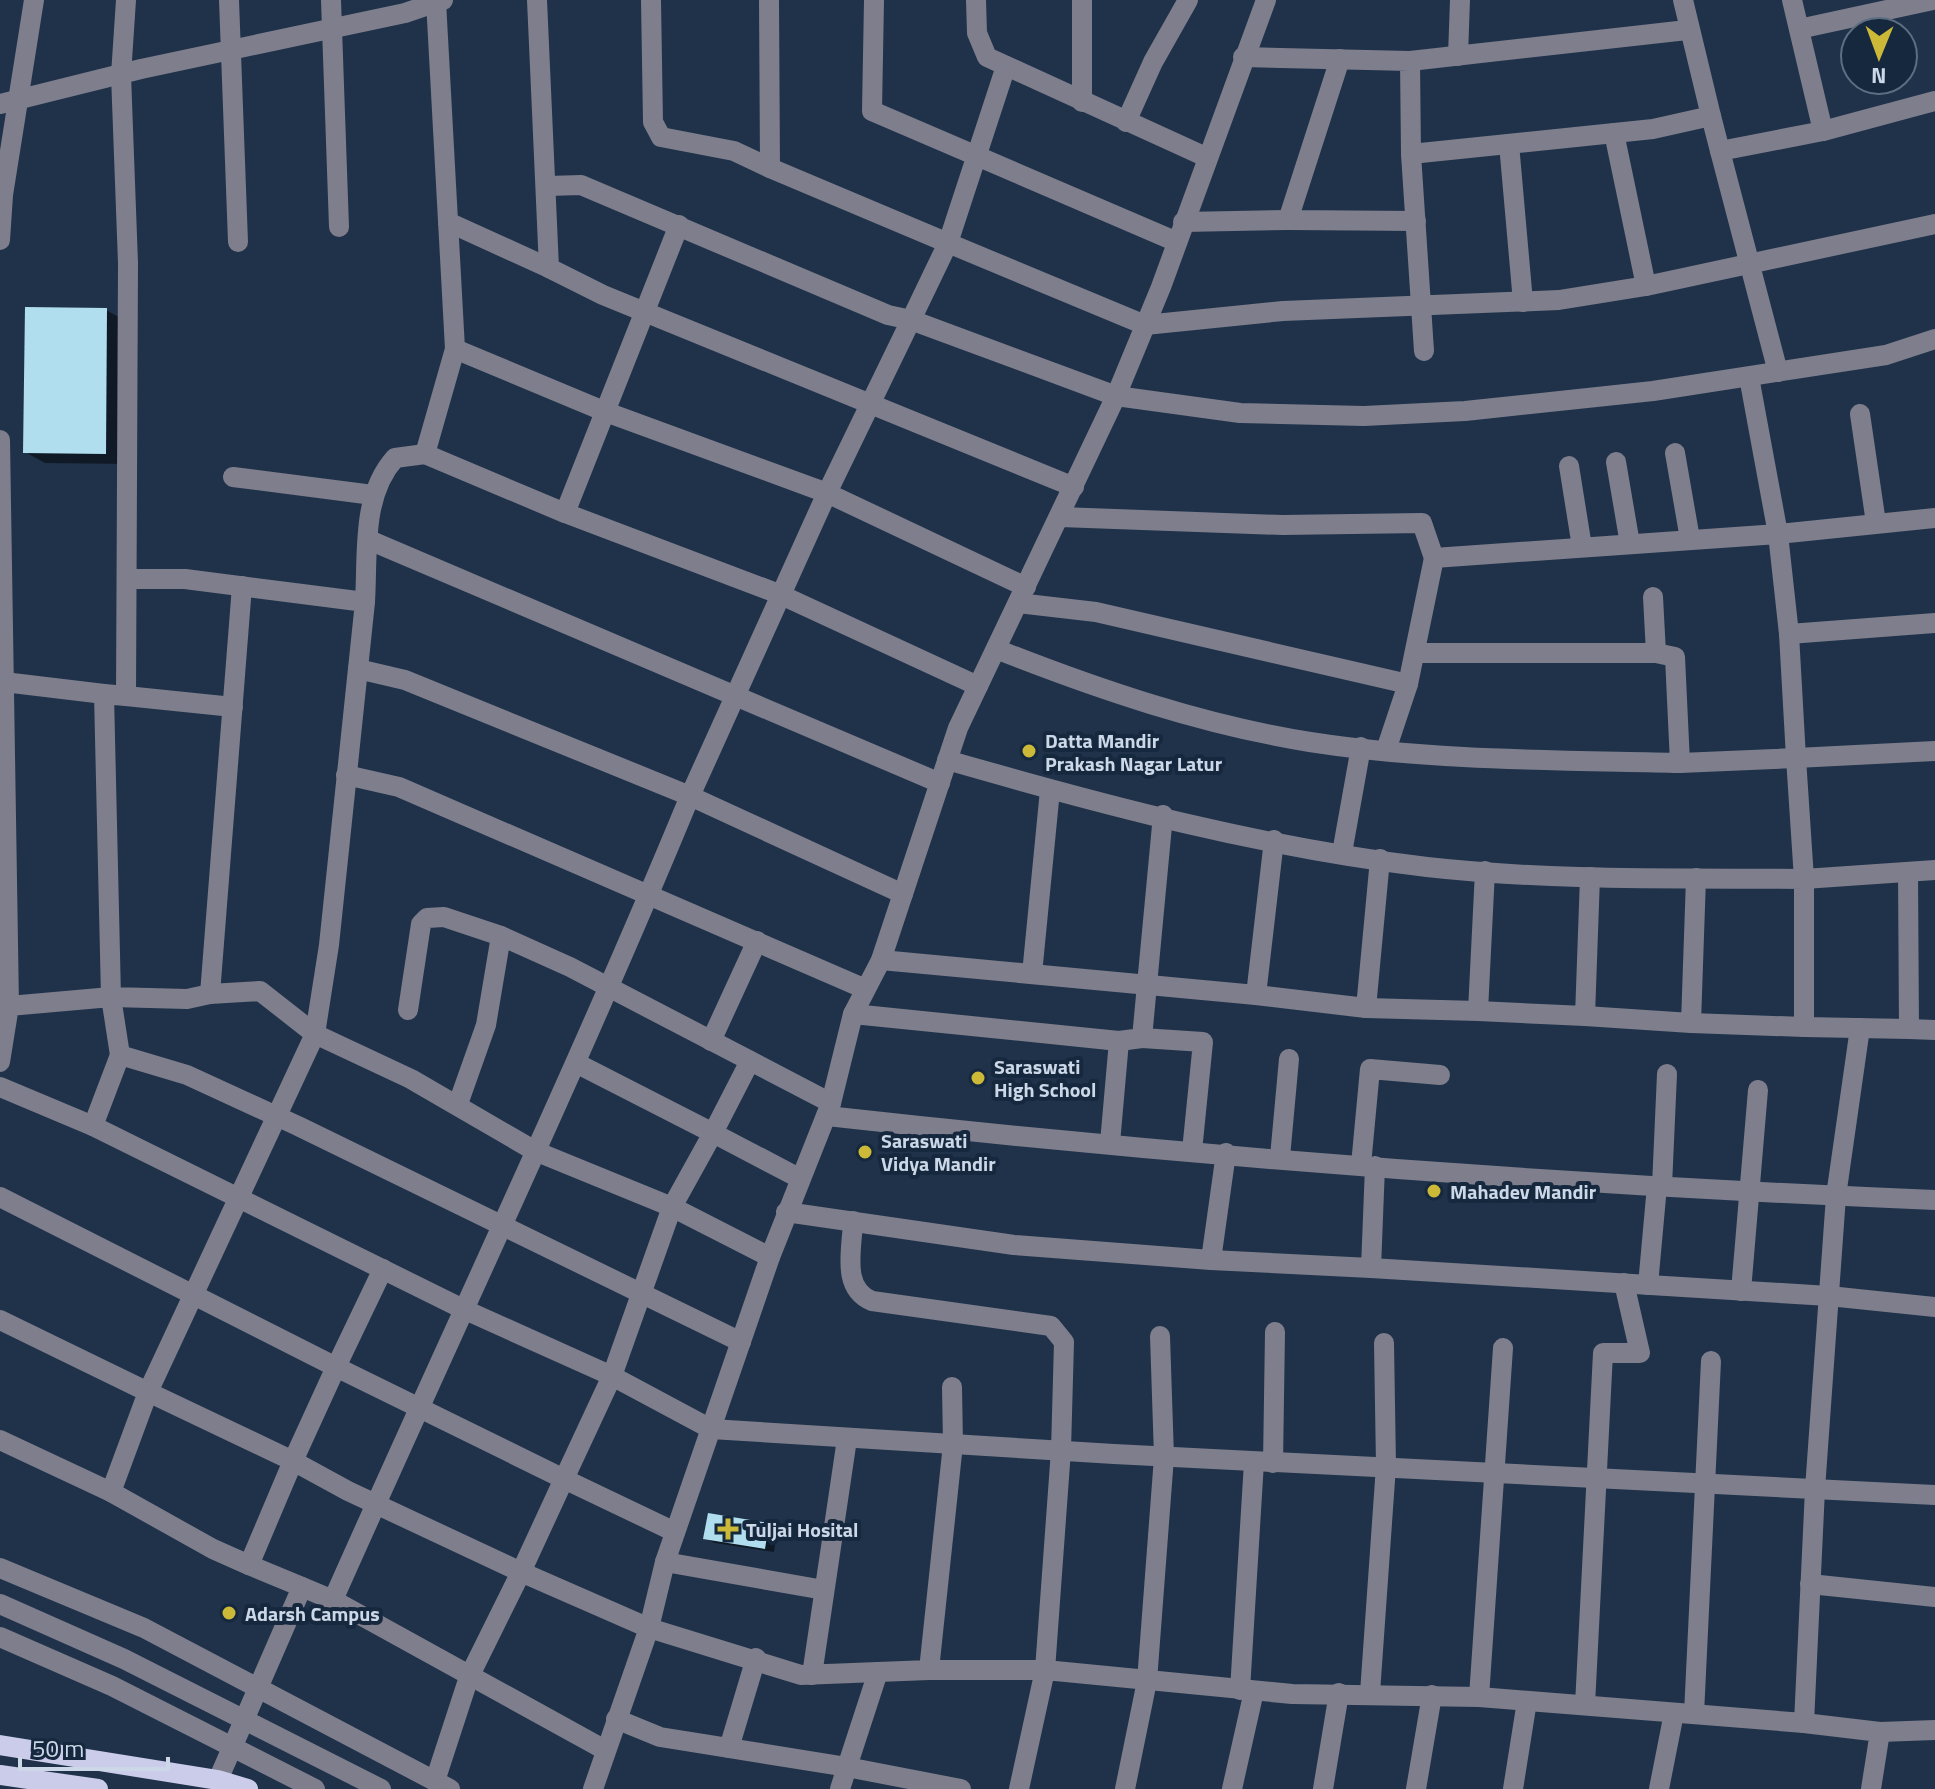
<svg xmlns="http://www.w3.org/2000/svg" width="1935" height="1789" font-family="'Titillium Web',sans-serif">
	<rect width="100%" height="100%" fill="#1f3249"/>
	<g fill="#0007">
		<polygon points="106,310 126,321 126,464 45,463 25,452"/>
		<polygon points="768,1525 777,1530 774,1552 715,1543 705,1538"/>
	</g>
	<g fill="#b0deef">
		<polygon points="25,307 107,308 106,454 23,453"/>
		<polygon points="708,1513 769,1523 765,1549 703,1539"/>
	</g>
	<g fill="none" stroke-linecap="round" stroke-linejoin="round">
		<g stroke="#7e7e8d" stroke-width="20">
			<polyline points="126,0 121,75 128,263 126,696 104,694 111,997 187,999 210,994"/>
			<polyline points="229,0 238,242"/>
			<polyline points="331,0 339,227"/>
			<polyline points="537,0 549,268 603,295 1074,487"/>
			<polyline points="651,0 653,122 661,137 734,151 770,168"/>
			<polyline points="769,0 770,168 948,243 911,320 1116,396 1240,413 1364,416 1465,411 1653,391 1886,355 1935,339"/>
			<polyline points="874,0 872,111 1177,242"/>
			<polyline points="976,0 977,33 987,57 1206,157"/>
			<polyline points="1683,0 1711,116"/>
			<polyline points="1792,0 1823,131"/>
			<polyline points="436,1 455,349 425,454 565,513 779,594 978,686"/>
			<polyline points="1799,29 1933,0"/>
			<polyline points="1458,56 1460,0"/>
			<polyline points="1243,57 1410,61 1411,154 1653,129 1711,116 1720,151 1823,131 1935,101"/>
			<polyline points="1340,59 1288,220 1416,221"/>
			<polyline points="1410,61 1687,30"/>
			<polyline points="1006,66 948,243 1145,325 1283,311 1559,300 1646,286 1935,224"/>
			<polyline points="1082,102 1082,0"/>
			<polyline points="0,104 141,69 405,13 443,0"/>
			<polyline points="1126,122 1153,62 1188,0"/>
			<polyline points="1614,133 1646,286"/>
			<polyline points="1509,144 1523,302"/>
			<polyline points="1720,151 1778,372"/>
			<polyline points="1411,154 1424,351"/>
			<polyline points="548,186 581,185 888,315 911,320 827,493 1026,587"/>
			<polyline points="448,222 549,268"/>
			<polyline points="1183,222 1288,220"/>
			<polyline points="0,240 3,195 34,0"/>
			<polyline points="455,349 606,412 827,493 690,796 903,894"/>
			<polyline points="1749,377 1778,534 1935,518"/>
			<polyline points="1860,414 1876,523"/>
			<polyline points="0,440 9,1006 0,1008"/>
			<polyline points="1675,453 1690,539"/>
			<polyline points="1616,462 1630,544"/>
			<polyline points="1569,466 1582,547"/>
			<polyline points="233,477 373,495"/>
			<polyline points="565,513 679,225"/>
			<polyline points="1060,517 1282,525 1422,523 1434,558"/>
			<polyline points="369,540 940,783"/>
			<polyline points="128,579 185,579 365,602 329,945 315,1034 411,1079 535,1151 672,1207 713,1133 578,1064"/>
			<polyline points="242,586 210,994 260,991 315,1034 148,1392 293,1461 249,1565 302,1587"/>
			<path d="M365,602C368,554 361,496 395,458L425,454"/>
			<polyline points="1018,603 1096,612 1408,684"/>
			<polyline points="1789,634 1935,623"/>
			<path d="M996,649C1097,689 1203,725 1310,742C1432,761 1557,760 1680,763L1675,657L1656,653"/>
			<polyline points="1415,653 1656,653 1653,597"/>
			<polyline points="4,682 104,694"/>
			<polyline points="126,696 233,707"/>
			<polyline points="1386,750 1408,684 1434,558 1778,534 1789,634 1796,758 1680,763"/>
			<polyline points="1935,751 1796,758 1804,879 1935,870"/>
			<path d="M947,760C1103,805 1265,848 1427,867C1552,881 1678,878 1804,879V1027L1691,1023"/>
			<polyline points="346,775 399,787 863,988"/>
			<polyline points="1342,853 1361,747"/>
			<polyline points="881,960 1256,995 1274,840"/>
			<polyline points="1032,974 1050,790"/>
			<polyline points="1256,995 1366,1008 1380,859"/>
			<polyline points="1366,1008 1478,1011 1485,871"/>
			<polyline points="408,1010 421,924 427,918 444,917 501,936"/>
			<polyline points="1478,1011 1585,1016 1590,877"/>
			<polyline points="853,1014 1119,1041"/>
			<polyline points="1585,1016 1691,1023 1696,878"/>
			<polyline points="1804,1027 1909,1029 1908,872"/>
			<polyline points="1909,1029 1935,1030"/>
			<polyline points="1142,1038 1203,1042 1192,1151"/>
			<polyline points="711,1041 757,941"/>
			<polyline points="120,1055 93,1126 463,1309 612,1376 672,1207 770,1257"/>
			<polyline points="750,1061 713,1133 799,1178"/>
			<polyline points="0,1062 9,1006 111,997 120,1055 187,1075 298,1126 741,1342"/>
			<polyline points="0,1087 93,1126"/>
			<polyline points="458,1104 486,1025 501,936 570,967 831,1103"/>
			<path d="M827,1116C1195,1157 1565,1185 1935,1200"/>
			<polyline points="1110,1143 1119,1041 1142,1038 1163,815"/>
			<polyline points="1280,1157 1289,1059"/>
			<polyline points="1361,1165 1370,1069 1440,1075"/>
			<polyline points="1662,1186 1667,1074"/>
			<polyline points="0,1197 336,1367 293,1461 348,1491 521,1572 564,1479 675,1532"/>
			<polyline points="786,1212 1014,1245 1211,1260 1226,1153"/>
			<path d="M853,1221C852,1250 841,1288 872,1301L1051,1326L1064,1342L1061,1450L1045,1670H929"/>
			<polyline points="1211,1260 1371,1268 1375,1166"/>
			<polyline points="1371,1268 1829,1296 1935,1307"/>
			<polyline points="383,1269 336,1367 564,1479 612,1376 711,1429 1114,1454 1935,1495"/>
			<polyline points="1648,1285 1657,1186"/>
			<polyline points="1741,1291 1758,1090"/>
			<polyline points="0,1320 148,1392 111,1492 213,1549 249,1565"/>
			<polyline points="0,1440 111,1492"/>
			<polyline points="1273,1463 1275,1332"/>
			<polyline points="665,1562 824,1590"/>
			<polyline points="0,1568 144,1628 450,1789"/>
			<polyline points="1810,1584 1935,1597"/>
			<polyline points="333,1600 605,1750"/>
			<polyline points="0,1604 124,1659 381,1789"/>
			<polyline points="0,1637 112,1686 315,1789"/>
			<polyline points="812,1675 847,1439"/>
			<polyline points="1240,1690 1254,1462"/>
			<polyline points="1370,1693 1386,1466 1384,1343"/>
			<polyline points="1479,1697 1503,1348"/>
			<polyline points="1585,1705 1603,1353 1640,1353 1624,1283"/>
			<polyline points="1694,1714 1711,1361"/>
			<polyline points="616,1719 660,1737 847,1767 878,1672"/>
			<polyline points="1804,1723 1880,1732 1871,1789"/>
			<polyline points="1880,1732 1935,1730"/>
			<polyline points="729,1748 756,1658"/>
			<polyline points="847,1767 961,1789"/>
			<path d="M218,1780L302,1587L333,1600C452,1332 578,1067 690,796L405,680L358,669"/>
			<polyline points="435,1781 469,1677 521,1572 649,1628 801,1675 929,1670 953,1444 952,1387"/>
			<polyline points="593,1789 649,1628 665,1562 770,1257 831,1103 853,1014 881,960 958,728 1116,396 1161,287 1266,0"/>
			<polyline points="840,1789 847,1767"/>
			<polyline points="1019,1789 1045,1670 1292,1694 1479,1697 1804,1723 1815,1489 1836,1196 1860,1028"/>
			<polyline points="1125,1789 1147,1681 1164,1457 1160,1336"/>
			<polyline points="1232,1789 1254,1691"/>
			<polyline points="1323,1789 1339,1693"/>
			<polyline points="1416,1789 1432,1695"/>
			<polyline points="1513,1789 1527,1701"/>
			<polyline points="1659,1789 1674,1713"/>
		</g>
		<g stroke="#cbccea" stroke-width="20">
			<polyline points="0,1745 218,1780 248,1789"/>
			<polyline points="0,1775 98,1789"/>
		</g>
	</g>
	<g fill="#cdb938" stroke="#15283e" stroke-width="3">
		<circle cx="1029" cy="751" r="8"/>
		<circle cx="978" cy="1078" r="8"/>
		<circle cx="865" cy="1152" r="8"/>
		<circle cx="1434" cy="1191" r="8"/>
		<path d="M724 1517h8v8h8v8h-8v8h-8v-8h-8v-8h8z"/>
		<circle cx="229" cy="1613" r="8"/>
	</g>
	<g text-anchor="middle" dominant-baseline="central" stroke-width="8" stroke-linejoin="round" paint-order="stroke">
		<g font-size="20" font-weight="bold" fill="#ccd8e7" stroke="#15283e" text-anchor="start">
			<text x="1045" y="740">Datta Mandir<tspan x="1045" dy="23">Prakash Nagar Latur</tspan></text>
			<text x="994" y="1066">Saraswati<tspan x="994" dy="23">High School</tspan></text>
			<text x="881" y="1140">Saraswati<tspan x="881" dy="23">Vidya Mandir</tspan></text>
			<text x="1450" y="1191">Mahadev Mandir</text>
			<text x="746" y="1529">Tuljai Hosital</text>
			<text x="245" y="1613">Adarsh Campus</text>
		</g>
	</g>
	<g transform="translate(1879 56) rotate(181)"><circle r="38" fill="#15283e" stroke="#5e6e82" stroke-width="2"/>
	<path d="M0-6L14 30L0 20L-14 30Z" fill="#cdb938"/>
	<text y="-12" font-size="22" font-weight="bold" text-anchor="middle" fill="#ccd8e7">N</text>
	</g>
	<path d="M20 1757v12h148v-12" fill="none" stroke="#ccd8e7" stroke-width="4"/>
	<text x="32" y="1757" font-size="24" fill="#ccd8e7" stroke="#15283e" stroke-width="6" paint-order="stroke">50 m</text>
</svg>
